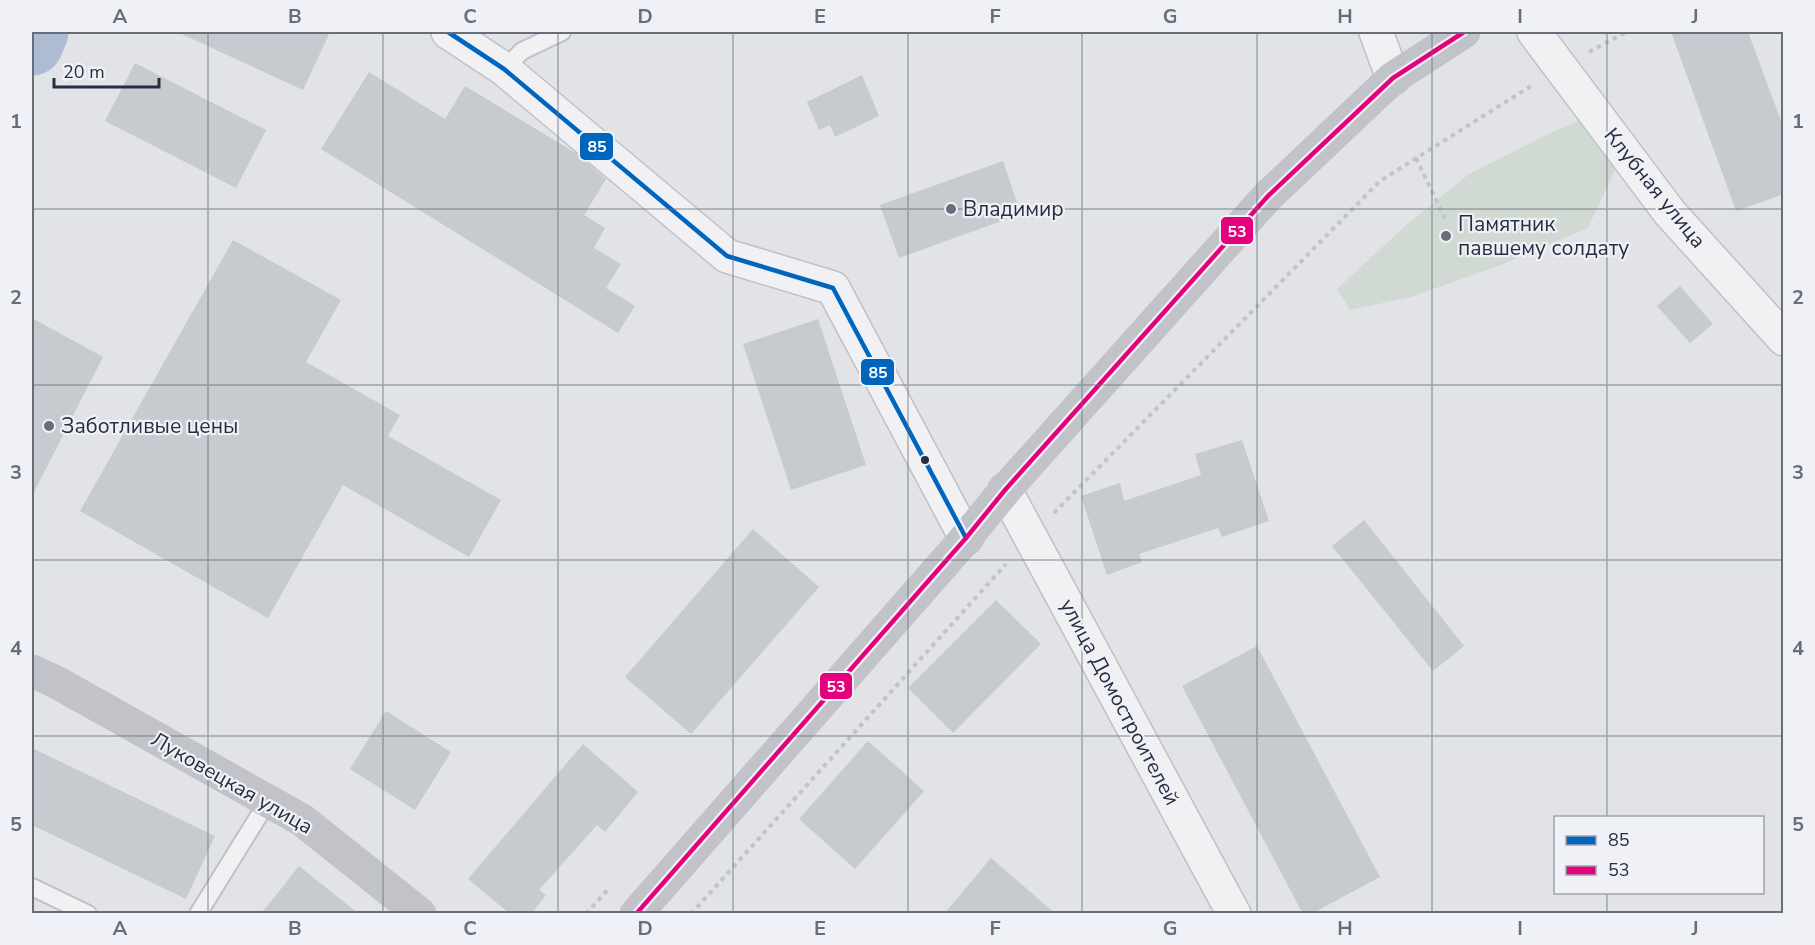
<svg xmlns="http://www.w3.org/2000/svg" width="1815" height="945" font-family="'Nunito Sans',sans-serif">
	<rect width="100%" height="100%" fill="#e1e3e7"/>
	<polygon fill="#d0dad2" points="1587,118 1614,156 1614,172 1588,228 1506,263 1411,297 1350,310 1337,289 1404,227 1469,174 1550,133"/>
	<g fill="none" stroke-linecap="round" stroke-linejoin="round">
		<polyline stroke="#aebcd3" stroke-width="63" points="32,44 37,32"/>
	</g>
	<g fill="#c7cace">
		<polygon points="177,32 330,32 303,90"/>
		<polygon points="1671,32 1748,32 1784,129 1784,194 1736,211"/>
		<polygon points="135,63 266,130 236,188 105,121"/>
		<polygon points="369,72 445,119 465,86 577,154 606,179 584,215 605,228 594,248 621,264 606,288 635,306 618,333 321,149"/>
		<polygon points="862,75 879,116 835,137 830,125 819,130 807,102"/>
		<polygon points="1003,161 1021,214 899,258 880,205"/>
		<polygon points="233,240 341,300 306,362 400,415 388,436 501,500 469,557 343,485 268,618 80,511"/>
		<polygon points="1680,286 1713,324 1690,343 1657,306"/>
		<polygon points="32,318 103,357 32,496"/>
		<polygon points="818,319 866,465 791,490 743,344"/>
		<polygon points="1242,440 1269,521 1222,537 1218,528 1139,554 1142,562 1107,575 1081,496 1120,483 1124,501 1201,475 1195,454"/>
		<polygon points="1364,520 1464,646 1433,671 1332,546"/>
		<polygon points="753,529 819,587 691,734 625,677"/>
		<polygon points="996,600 1041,644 953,733 908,688"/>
		<polygon points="1257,646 1380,877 1311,914 1303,914 1182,686"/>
		<polygon points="386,711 451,752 415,810 350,769"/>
		<polygon points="868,741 924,791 855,869 799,819"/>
		<polygon points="583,744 638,792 605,832 597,825 539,890 546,895 531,914 510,914 468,879"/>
		<polygon points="32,748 215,836 186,899 32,825"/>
		<polygon points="991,858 1056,914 944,914"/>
		<polygon points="299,866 359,914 261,914"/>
	</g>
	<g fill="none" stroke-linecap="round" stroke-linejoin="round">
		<g stroke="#bfc1c5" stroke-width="20">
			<g id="lane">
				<polyline points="504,69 522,51 562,32"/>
				<polyline points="32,887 88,914"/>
				<polyline points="198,914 268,801"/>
			</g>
		</g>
		<g stroke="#bfc1c5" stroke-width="36">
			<g id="street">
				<polyline points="448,32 504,69 727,256 833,288 966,538"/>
				<polyline points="1376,32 1393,78"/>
				<polyline points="1534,32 1670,213 1784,339"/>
				<polyline points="1005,490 1234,914"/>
			</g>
		</g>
		<g stroke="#c3c4ca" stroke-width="4" stroke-dasharray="4.5 4.5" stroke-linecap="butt">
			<polyline points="1589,52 1626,32"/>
			<polyline points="1416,158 1447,223"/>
			<polyline points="1054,513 1380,181 1531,86"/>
			<polyline points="586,914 610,887"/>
			<polyline points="691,914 1006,564"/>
		</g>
		<use href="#lane" stroke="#f1f1f3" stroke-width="16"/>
		<use href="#street" stroke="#f1f1f3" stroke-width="33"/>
		<g stroke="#c2c3c9" stroke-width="33">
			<polyline points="32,671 56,682 302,820 420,914"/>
			<polyline points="636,914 966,538 1005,490 1268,196 1393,78 1464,32"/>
		</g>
		<g stroke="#eff1f6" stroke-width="9">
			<polyline id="bus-1" points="448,32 504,69 727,256 833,288 966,538"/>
		</g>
		<g stroke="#eff1f6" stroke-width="9">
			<polyline id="bus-2" points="636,914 966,538 1005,490 1268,196 1393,78 1464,32"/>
		</g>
		<use href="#bus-1" stroke="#0065bd" stroke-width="4.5"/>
		<use href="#bus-2" stroke="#e5007d" stroke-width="4.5"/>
	</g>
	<path fill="none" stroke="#686d7b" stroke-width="1.5" stroke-opacity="0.55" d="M208,32V914M383,32V914M558,32V914M733,32V914M908,32V914M1082,32V914M1257,32V914M1432,32V914M1607,32V818M32,209H1784M32,385H1784M32,560H1784M32,736H1784M1607,892V914"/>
	<g fill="#686d7b" stroke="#eff1f6" stroke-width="2">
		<circle cx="951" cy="209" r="6"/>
		<circle cx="1446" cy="236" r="6"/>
		<circle cx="49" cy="426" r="6"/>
	</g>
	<circle fill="#272e41" stroke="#eff1f6" stroke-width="2" cx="925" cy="460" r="5"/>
	<g text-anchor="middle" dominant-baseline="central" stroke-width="4.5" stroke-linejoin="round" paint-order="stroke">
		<g font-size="21" fill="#272e41" stroke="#eff1f6">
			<text transform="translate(1655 188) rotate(51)">Клубная улица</text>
			<text transform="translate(1120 702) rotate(62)">улица Домостроителей</text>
			<text transform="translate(232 783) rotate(30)">Луковецкая улица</text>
		</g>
		<g font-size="21" fill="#272e41" stroke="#eff1f6" text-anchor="start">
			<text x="963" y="209">Владимир</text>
			<text x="1458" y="224">Памятник<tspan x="1458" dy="24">павшему солдату</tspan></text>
			<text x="61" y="426">Заботливые цены</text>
		</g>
	</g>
	<g stroke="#eff1f6" stroke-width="2">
		<rect x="579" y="132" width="35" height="29" rx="6" fill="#0065bd"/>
		<rect x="1220" y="216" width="34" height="29" rx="6" fill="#e5007d"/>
		<rect x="860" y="358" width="35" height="28" rx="6" fill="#0065bd"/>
		<rect x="819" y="672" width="34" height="28" rx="6" fill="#e5007d"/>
	</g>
	<g font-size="16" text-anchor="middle" font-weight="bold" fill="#fff">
		<text x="597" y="152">85</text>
		<text x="1237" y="237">53</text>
		<text x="878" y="378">85</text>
		<text x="836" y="692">53</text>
	</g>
	<rect width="1815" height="945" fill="none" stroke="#eff1f6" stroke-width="66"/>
	<rect x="1554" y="816" width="210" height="78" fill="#eff1f6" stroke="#9fa3ae" stroke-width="1.5"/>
	<rect x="1566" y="836" width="30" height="9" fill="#0065bd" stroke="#9fa3ae" stroke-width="1.5"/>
	<text x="1608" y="846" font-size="18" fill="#272e41">85</text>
	<rect x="1566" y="866" width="30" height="9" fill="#e5007d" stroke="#9fa3ae" stroke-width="1.5"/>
	<text x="1608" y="876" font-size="18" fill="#272e41">53</text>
	<path d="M54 78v9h105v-9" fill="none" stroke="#272e41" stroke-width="3"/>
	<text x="63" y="78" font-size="18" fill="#272e41" stroke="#eff1f6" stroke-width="4.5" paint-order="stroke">20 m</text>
	<rect x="33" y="33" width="1749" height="879" fill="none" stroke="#686d7b" stroke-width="2"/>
	<g font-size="20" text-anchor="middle" font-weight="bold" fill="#686d7b">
		<text x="120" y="23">A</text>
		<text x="295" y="23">B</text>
		<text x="470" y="23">C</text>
		<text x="645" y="23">D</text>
		<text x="820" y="23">E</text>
		<text x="995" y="23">F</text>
		<text x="1170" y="23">G</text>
		<text x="1345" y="23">H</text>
		<text x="1520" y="23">I</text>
		<text x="1695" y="23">J</text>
		<text x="16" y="128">1</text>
		<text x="1798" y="128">1</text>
		<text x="16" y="304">2</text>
		<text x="1798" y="304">2</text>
		<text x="16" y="479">3</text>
		<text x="1798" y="479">3</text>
		<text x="16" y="655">4</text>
		<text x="1798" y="655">4</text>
		<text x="16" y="831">5</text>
		<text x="1798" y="831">5</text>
		<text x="120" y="935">A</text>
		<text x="295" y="935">B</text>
		<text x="470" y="935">C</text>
		<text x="645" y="935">D</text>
		<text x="820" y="935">E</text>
		<text x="995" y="935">F</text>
		<text x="1170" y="935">G</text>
		<text x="1345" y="935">H</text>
		<text x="1520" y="935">I</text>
		<text x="1695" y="935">J</text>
	</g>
</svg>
